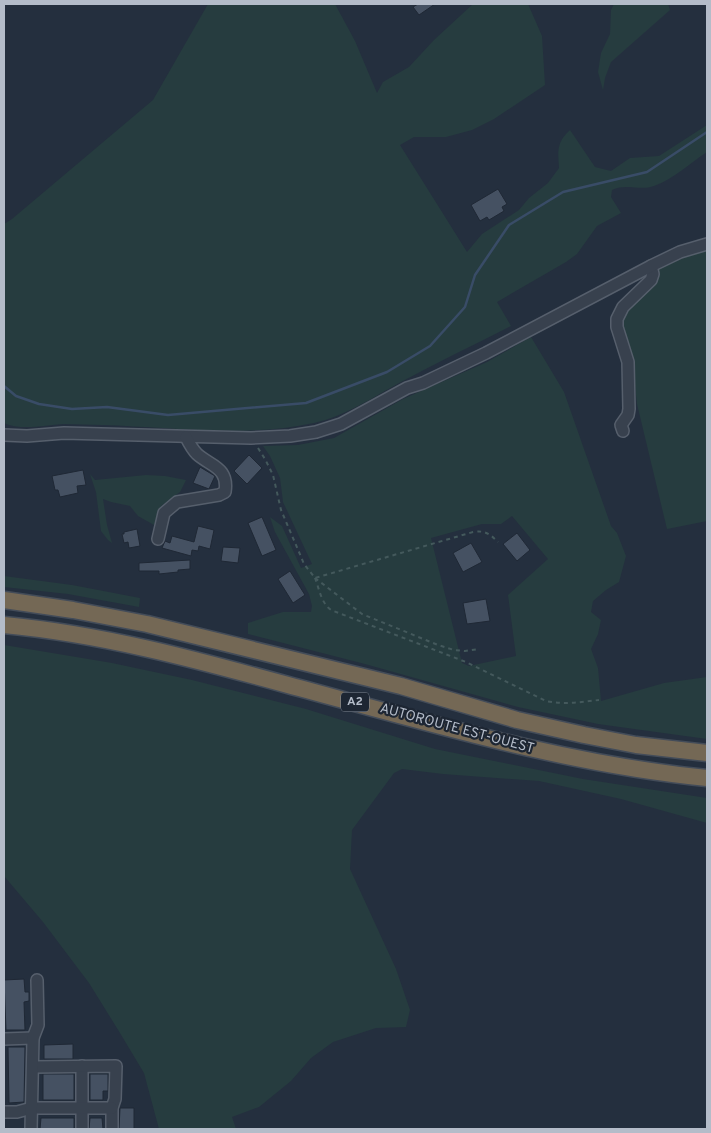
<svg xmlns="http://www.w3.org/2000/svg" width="711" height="1133" font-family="Overpass,sans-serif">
	<rect width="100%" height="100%" fill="#242f3e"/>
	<g fill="#263c3f" fill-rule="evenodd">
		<path d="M208,4H335L355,41L377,93L383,82L409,67L434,40L473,4H528L542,36L545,85L494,119L472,130L446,137H414L400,145L467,252L482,234L519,210L529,198L548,183L559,168C558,151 556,143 570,130L595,167L611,171L630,158L659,156L707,125V152C690,163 674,179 654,186C640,191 626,183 612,190L611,197L621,213L597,226L577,254L566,262L497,302L511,326C474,345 436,363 399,383C372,398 345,416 314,423C245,438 172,427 102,425C89,425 76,424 64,424C46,425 21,431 4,423V224L12,219L153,100Z"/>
		<polygon points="614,4 668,4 670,10 611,62 605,78 603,90 598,72 601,53 610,34 611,10"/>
		<polygon points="707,250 707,521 667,529 637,404 632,359 621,326 622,317 629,308 658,279 657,269 683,257"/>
		<path d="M531,337L564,392L611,526L617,533L626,556L619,582L606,590L593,601L591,612L601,620L598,634L591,649L598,668L601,701L664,683L707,677V739L598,724L518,707L365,664L248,634V623L283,612H311L312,606L309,594L275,532L270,517L282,526L301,568L312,564L283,502L280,478L270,456L263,446L298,445L334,438L403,399L487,362ZM512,516L548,559L508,595L516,656L469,666L462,663L431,538L482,524H501Z"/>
		<polygon points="90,474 95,480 146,475 165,476 186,480 180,492 161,506 158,513 154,525 138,516 130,506 111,502 103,499 107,525 112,543 108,540 101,531 96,492"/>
		<polygon points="4,576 72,585 140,598 139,607 68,594 4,587"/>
		<polygon points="4,645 112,663 192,680 306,709 435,749 583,779 707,798 707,823 621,799 539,781 443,774 402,769 394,773 352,830 350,869 396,969 410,1010 406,1027 376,1028 333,1042 311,1058 291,1081 259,1107 232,1117 236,1129 159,1129 144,1073 120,1033 89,983 43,922 4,876"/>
	</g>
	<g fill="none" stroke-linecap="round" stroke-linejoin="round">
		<polyline stroke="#394c67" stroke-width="2.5" points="4,386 16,396 39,404 72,409 107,407 168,415 306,403 387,372 430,346 465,307 475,275 509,225 563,192 647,172 707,132"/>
	</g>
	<g fill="#455162" stroke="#1f2835">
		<polygon points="418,4 435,4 419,15 413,7"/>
		<polygon points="498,189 507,204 502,207 504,211 489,220 487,217 480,221 471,205"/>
		<polygon points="249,455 262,468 247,484 234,471"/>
		<polygon points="200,467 215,476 209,489 193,483"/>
		<polygon points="83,470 86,485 77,486 78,493 60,497 58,490 55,490 52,476"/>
		<polygon points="262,517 276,550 262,556 248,523"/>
		<polygon points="198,526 214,530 210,549 199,546 198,551 192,550 191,556 162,548 165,541 170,543 172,536 194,542"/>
		<polygon points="137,529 140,546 129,548 128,542 124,543 122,534 124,534 124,532"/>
		<polygon points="517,533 530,550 517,561 503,544"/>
		<polygon points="471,543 482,562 463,572 453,553"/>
		<polygon points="223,547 240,548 238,563 221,561"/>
		<polygon points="190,560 190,569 178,570 178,572 159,574 159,571 139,571 139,563"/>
		<polygon points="290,571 305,595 293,603 278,579"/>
		<polygon points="486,599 490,621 467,624 463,603"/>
		<polygon points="24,979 25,992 29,992 29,1001 24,1002 25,1030 6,1030 4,980"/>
		<polygon points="73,1044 73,1059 44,1059 44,1045"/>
		<polygon points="8,1047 25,1047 24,1102 9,1103"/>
		<rect x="43" y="1074" width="31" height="26"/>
		<polygon points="90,1074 108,1074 108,1091 103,1091 103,1100 90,1100"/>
		<polygon points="120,1108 134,1108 134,1129 119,1129"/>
		<polygon points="41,1118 74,1118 74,1129 40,1129"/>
		<polygon points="90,1118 102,1118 103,1129 89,1129"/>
	</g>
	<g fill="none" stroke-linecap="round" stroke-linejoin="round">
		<g stroke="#565f6c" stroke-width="14">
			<g id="minor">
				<polyline points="623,431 621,425 628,415 629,409 628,362 617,327 617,319 623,307 651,280 653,274 651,266"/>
				<polyline points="4,435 27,436 64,433 251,438 290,436 316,432 341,424 407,388 423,383 486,353 651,266 680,252 707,244"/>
				<path d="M158,539L164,513L177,502L219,495L225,492C229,467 210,466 197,454C192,449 189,443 186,437"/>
				<polyline points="4,1039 33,1038"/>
				<polyline points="82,1066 82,1129"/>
				<polyline points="33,1067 116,1066 115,1099 112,1108 112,1129"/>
				<polyline points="4,1112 17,1112 32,1108 112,1108"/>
				<polyline points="31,1129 33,1038 38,1025 37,980"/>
			</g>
		</g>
		<g stroke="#434c59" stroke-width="19">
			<g id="highway">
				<polyline points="4,600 73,610 147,624 401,686 517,720 584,735 636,745 707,753"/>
				<path d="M4,625C101,634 194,659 288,685C426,722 564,764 707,778"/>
			</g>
		</g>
		<g stroke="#44595c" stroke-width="2" stroke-dasharray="4 4" stroke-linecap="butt">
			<path d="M258,448L265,459L273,475L281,510L299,552L304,564L315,578L473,532C485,530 490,534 498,542"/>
			<path d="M315,578C319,588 321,603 331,610L466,662L546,701C564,705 581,702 599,700"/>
			<polyline points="315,578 362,614 438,645 454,650 465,651 479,649"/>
		</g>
		<use href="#minor" stroke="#38414e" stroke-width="11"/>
		<use href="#highway" stroke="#746855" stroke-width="16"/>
	</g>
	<g text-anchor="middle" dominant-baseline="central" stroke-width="4.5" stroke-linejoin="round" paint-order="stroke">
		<rect fill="#1d2633" stroke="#878f9c" stroke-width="1" x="341" y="692.5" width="28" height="19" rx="4"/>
		<g font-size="12" font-weight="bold" fill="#b4bcc9">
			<text x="355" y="702">A2</text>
		</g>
		<g font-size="14" fill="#b4bcc9" stroke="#1d2633">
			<text transform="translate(457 729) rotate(15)">AUTOROUTE EST-OUEST</text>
		</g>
	</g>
	<rect width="711" height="1133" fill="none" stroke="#b4bcc9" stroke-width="10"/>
</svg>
